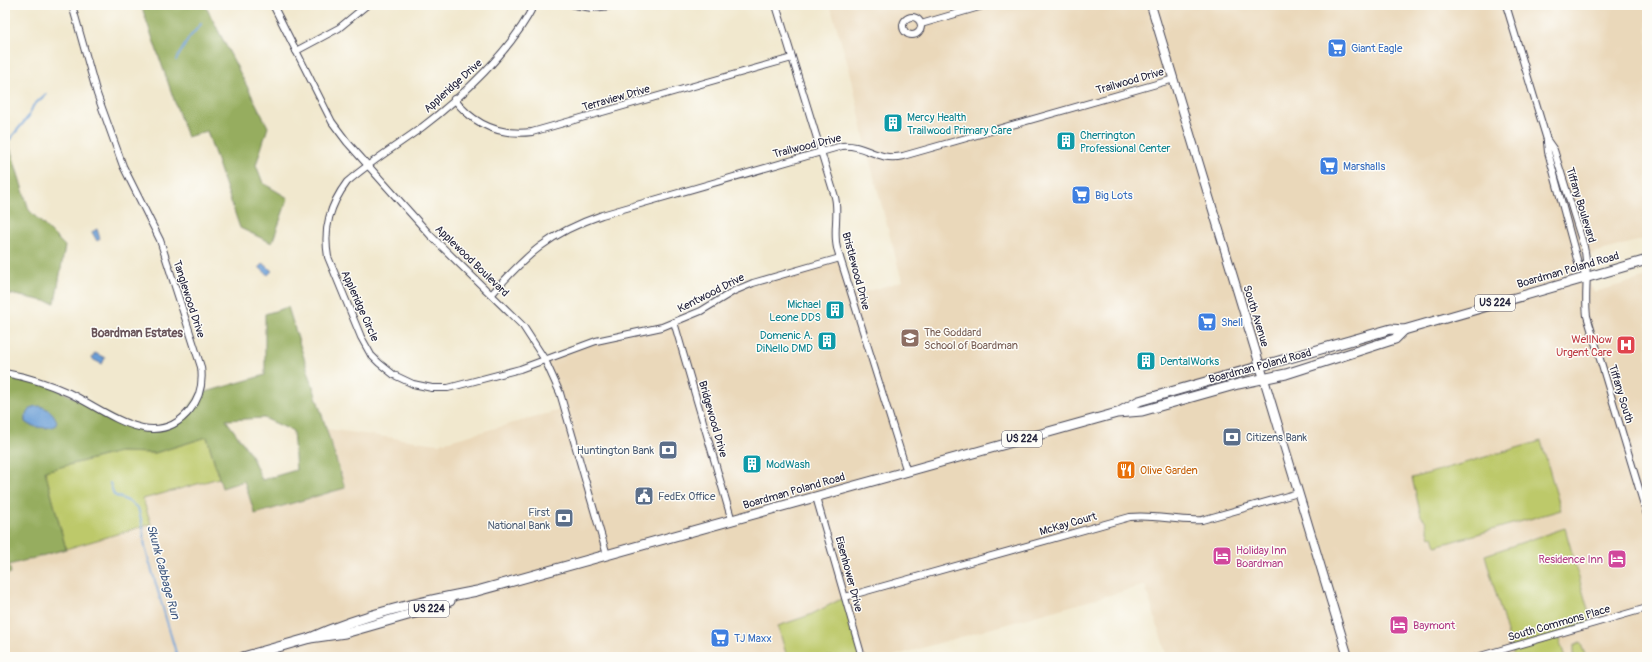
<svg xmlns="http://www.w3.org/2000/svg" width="1652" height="662" font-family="Pangolin,sans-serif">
	<rect width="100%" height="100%" fill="#fdfcf7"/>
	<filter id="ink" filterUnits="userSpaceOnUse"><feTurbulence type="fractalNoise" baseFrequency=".025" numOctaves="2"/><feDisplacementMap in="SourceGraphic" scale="8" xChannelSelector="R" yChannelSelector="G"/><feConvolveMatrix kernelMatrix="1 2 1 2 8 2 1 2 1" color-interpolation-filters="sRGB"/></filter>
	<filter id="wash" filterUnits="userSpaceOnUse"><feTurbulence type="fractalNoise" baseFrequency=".012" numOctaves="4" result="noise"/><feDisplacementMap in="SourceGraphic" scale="16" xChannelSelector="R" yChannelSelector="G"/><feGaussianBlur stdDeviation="0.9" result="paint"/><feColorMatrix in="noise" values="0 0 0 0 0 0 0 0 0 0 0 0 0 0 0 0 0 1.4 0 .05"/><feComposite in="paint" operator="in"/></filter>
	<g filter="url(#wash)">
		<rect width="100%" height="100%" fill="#f1e8ce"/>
		<polygon fill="#ead8ba" points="830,5 1647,5 1647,238 1594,253 1578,263 1587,277 1583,278 1595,292 1647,277 1647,657 1167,657 1145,585 890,657 862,657 845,597 810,615 778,626 787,657 5,657 5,575 11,573 9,565 150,525 143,499 219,478 222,488 244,481 255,514 345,488 327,429 438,444 564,409 545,360 571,350 685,318 734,291 840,258 852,296 902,281 867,151 851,75"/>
		<g fill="#bdc96b" stroke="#707653">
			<polygon points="207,437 219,478 143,499 151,524 66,549 45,471 119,452 155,453"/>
			<polygon points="1541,441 1561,510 1436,546 1433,536 1430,537 1425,520 1421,516 1412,478"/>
			<polygon points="1565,528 1592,624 1557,634 1565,657 1514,657 1485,555"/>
			<polygon points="845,597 862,657 787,657 778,626 810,615"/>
			<polygon points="1580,642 1586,657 1574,657 1574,645"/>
		</g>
		<g fill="#96ad5f" stroke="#5c684d" fill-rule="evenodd">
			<polygon points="141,5 205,5 268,127 256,165 263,183 288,198 272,243 240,228 207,131 187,137"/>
			<polygon points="5,131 29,210 65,246 55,303 5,293"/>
			<path d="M288,307L345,488L255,514L244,481L222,488L207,437L155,453L119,452L45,471L66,549L9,565L11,573L5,575V373L47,384L120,421L149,429L180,420L199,394L265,375V314ZM27,415L47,428L29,425L25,422V417ZM264,418L293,431L296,470L262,480L250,453L226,420Z"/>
		</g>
		<g fill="#6a9ed6" stroke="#466088">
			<polygon points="97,229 100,239 97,241 92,232"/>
			<polygon points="263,263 272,271 268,275 259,267"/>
			<polygon points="95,353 105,358 102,364 92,359"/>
			<path d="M40,406C49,409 54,413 57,422L55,426C46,429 33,428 25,422V417L32,407Z"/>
		</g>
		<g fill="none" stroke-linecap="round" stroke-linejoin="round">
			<g stroke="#6a9ed6" stroke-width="2">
				<polyline points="176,60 189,38 201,24"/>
				<polyline points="5,145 29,116 33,106 46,94"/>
				<polyline points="110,483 114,495 128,501 138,508 142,523 145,547 177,656"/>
			</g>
		</g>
	</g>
	<g filter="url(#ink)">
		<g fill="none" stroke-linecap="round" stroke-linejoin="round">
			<g stroke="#414051" stroke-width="8">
				<g id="minor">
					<polyline points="273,5 332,122 347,142 431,236 523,326 545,360 560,393 607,555"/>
					<path d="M534,5C511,51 462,97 421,128C396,146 370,162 347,182C330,205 323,228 328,257L361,337L371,355L379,363L394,375L413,384L432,388H448L520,369L596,341L662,327L701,311L734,291L753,283L840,258"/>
					<polyline points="574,5 592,8 620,5"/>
					<path d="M776,5L835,197C839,214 833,231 837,248L907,472"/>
					<path d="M1506,5L1547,140L1554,150L1584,247C1590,271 1584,292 1587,316L1647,515"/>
					<circle cx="912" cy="26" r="9"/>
					<polyline points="921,24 986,5"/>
					<polyline points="296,51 339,28 367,5"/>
					<path d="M454,99C474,125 500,136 532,132L792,58"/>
					<polyline points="1547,142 1548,152 1578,263 1587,277"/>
					<path d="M492,294C527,254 550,233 602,215L842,146C866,144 877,162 903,156L1174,79"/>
					<polyline points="674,322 732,521"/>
					<path d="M5,373C27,377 49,384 69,393C105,410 155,454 190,410C200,398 203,382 201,367L160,240L123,166L97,94L72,5"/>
					<polyline points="816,497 862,657"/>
					<path d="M845,597L1130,517C1154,514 1178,522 1202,520L1298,493"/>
					<polyline points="1477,657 1647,608"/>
				</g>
			</g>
			<g stroke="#414051" stroke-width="10">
				<polyline id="secondary" points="1151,5 1348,657"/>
			</g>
			<g stroke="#414051" stroke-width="11">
				<g id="primary">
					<polyline points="1121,411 1139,401 1391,329 1404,330 1647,260"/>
					<path d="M310,638C364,614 419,602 477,591L1117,413L1142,411L1238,384L1286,374L1395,339L1404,330"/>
					<polyline points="243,657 310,638 345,633 415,613 450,601"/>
				</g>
			</g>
			<use href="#minor" stroke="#fff" stroke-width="6"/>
			<use href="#secondary" stroke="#fff" stroke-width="8"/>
			<use href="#primary" stroke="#fff" stroke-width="9"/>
		</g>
	</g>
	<defs>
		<g id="supermarket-square" transform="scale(1)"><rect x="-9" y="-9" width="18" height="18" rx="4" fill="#3f7fe0" stroke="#fdfcf7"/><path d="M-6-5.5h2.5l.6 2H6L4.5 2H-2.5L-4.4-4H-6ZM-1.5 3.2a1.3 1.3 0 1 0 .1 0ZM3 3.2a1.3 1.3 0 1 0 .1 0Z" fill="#fff"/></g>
		<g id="building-square" transform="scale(1)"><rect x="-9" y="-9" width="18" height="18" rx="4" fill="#0f9aa8" stroke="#fdfcf7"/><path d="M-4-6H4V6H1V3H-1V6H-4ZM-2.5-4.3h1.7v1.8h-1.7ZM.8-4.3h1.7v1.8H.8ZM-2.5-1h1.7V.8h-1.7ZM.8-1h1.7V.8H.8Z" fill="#fff"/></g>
		<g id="school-square" transform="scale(1)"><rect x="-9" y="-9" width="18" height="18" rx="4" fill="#8d6e63" stroke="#fdfcf7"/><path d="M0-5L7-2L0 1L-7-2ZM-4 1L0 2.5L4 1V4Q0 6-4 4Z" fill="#fff"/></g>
		<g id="hospital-square" transform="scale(1)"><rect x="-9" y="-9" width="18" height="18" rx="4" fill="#e0444e" stroke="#fdfcf7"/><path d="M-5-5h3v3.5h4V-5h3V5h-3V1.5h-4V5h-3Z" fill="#fff"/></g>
		<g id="bank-square" transform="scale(1)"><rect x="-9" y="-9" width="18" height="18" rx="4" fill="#5c6f8a" stroke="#fdfcf7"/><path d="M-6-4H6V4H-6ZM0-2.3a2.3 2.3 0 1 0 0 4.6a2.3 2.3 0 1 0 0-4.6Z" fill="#fff"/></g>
		<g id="restaurant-square" transform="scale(1)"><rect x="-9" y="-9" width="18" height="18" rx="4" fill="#e8710a" stroke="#fdfcf7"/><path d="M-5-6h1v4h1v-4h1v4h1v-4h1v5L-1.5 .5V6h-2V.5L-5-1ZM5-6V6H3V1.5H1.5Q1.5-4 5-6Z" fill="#fff"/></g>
		<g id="civic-square" transform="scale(1)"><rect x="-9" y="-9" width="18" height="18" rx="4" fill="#5c6f8a" stroke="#fdfcf7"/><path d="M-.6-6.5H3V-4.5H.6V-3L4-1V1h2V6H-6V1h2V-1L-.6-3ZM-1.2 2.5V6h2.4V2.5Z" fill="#fff"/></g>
		<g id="hotel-square" transform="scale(1)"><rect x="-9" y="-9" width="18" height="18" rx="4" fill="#d1479c" stroke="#fdfcf7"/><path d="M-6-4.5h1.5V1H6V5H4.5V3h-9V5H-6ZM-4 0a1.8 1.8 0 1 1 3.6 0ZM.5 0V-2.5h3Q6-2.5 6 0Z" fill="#fff"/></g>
	</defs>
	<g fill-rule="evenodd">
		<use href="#supermarket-square" x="1337" y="48"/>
		<use href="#building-square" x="893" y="123"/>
		<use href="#building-square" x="1066" y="141"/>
		<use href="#supermarket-square" x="1329" y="166"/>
		<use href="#supermarket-square" x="1081" y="195"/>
		<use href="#building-square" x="835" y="310"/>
		<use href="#supermarket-square" x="1207" y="322"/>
		<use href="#school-square" x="910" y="338"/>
		<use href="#building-square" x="827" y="341"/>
		<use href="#hospital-square" x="1626" y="345"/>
		<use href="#building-square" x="1146" y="361"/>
		<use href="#bank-square" x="1232" y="437"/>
		<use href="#bank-square" x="668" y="450"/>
		<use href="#building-square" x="752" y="464"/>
		<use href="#restaurant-square" x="1126" y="470"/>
		<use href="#civic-square" x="644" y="496"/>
		<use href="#bank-square" x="564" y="518"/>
		<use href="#hotel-square" x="1222" y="556"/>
		<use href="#hotel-square" x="1617" y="559"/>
		<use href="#hotel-square" x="1399" y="625"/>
		<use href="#supermarket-square" x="720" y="638"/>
	</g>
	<g text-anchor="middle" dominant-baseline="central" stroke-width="3" stroke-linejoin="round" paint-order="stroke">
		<g fill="#fdfcf7" stroke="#646373" stroke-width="1">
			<rect x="1475" y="295" width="40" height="16" rx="3"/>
			<rect x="1002" y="431" width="40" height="16" rx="3"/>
			<rect x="409" y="601" width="40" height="16" rx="3"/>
		</g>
		<g font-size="10" font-weight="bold" fill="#22223b">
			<text x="1495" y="303">US 224</text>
			<text x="1022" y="439">US 224</text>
			<text x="429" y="609">US 224</text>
		</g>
		<g font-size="11" fill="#366cbe" stroke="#fdfcf7" text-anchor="start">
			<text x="1351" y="48">Giant Eagle</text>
			<text x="1343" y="166">Marshalls</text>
			<text x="1095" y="195">Big Lots</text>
			<text x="1221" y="322">Shell</text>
			<text x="734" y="638">TJ Maxx</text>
		</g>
		<g font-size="11" fill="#22223b" stroke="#fdfcf7">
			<text transform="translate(1130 81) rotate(-16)">Trailwood Drive</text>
			<text transform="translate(453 86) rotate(-42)">Appleridge Drive</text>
			<text transform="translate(616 98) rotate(-16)">Terraview Drive</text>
			<text transform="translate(807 146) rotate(-14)">Trailwood Drive</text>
			<text transform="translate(1581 205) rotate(73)">Tiffany Boulevard</text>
			<text transform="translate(472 261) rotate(44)">Applewood Boulevard</text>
			<text transform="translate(1568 270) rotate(-16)">Boardman Poland Road</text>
			<text transform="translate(856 271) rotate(75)">Bristlewood Drive</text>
			<text transform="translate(711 293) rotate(-27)">Kentwood Drive</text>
			<text transform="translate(189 299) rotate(72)">Tanglewood Drive</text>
			<text transform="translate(360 306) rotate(66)">Appleridge Circle</text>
			<text transform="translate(1256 316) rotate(73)">South Avenue</text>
			<text transform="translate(1260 366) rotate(-15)">Boardman Poland Road</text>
			<text transform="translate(1621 394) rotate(73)">Tiffany South</text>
			<text transform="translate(713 419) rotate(74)">Bridgewood Drive</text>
			<text transform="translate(794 491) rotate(-16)">Boardman Poland Road</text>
			<text transform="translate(1068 524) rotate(-16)">McKay Court</text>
			<text transform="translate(849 574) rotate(75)">Eisenhower Drive</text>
			<text transform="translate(1559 623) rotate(-16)">South Commons Place</text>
		</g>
		<g font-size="11" fill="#0d838f" stroke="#fdfcf7" text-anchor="start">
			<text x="907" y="117">Mercy Health<tspan x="907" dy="13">Trailwood Primary Care</tspan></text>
			<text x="1080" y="135">Cherrington<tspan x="1080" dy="13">Professional Center</tspan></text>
			<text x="821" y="304" text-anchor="end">Michael<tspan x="821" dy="13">Leone DDS</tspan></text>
			<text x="813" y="335" text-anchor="end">Domenic A.<tspan x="813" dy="13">DiNello DMD</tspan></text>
			<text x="1160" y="361">DentalWorks</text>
			<text x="766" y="464">ModWash</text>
		</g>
		<g font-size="11" fill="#785e54" stroke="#fdfcf7" text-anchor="start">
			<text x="924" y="332">The Goddard<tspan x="924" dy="13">School of Boardman</tspan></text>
		</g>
		<g font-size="11" fill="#be3a42" stroke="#fdfcf7" text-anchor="end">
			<text x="1612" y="339">WellNow<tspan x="1612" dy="13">Urgent Care</tspan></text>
		</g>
		<g font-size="11" fill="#4e5e75" stroke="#fdfcf7" text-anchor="start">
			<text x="1246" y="437">Citizens Bank</text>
			<text x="654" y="450" text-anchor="end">Huntington Bank</text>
			<text x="658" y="496">FedEx Office</text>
			<text x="550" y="512" text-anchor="end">First<tspan x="550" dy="13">National Bank</tspan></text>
		</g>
		<g font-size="11" fill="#c56008" stroke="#fdfcf7" text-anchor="start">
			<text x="1140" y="470">Olive Garden</text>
		</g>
		<g font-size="11" fill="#b23c85" stroke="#fdfcf7" text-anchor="start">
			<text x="1236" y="550">Holiday Inn<tspan x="1236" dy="13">Boardman</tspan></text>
			<text x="1603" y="559" text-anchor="end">Residence Inn</text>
			<text x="1413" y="625">Baymont</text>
		</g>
		<g font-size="12" font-weight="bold" fill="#685359" stroke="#fdfcf7">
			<text x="137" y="333">Boardman Estates</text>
		</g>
		<g font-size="12" font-style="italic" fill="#425a81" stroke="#fdfcf7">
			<text transform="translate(163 572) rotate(75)">Skunk Cabbage Run</text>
		</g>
	</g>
	<rect width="1652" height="662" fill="none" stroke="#fdfcf7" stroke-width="20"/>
</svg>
